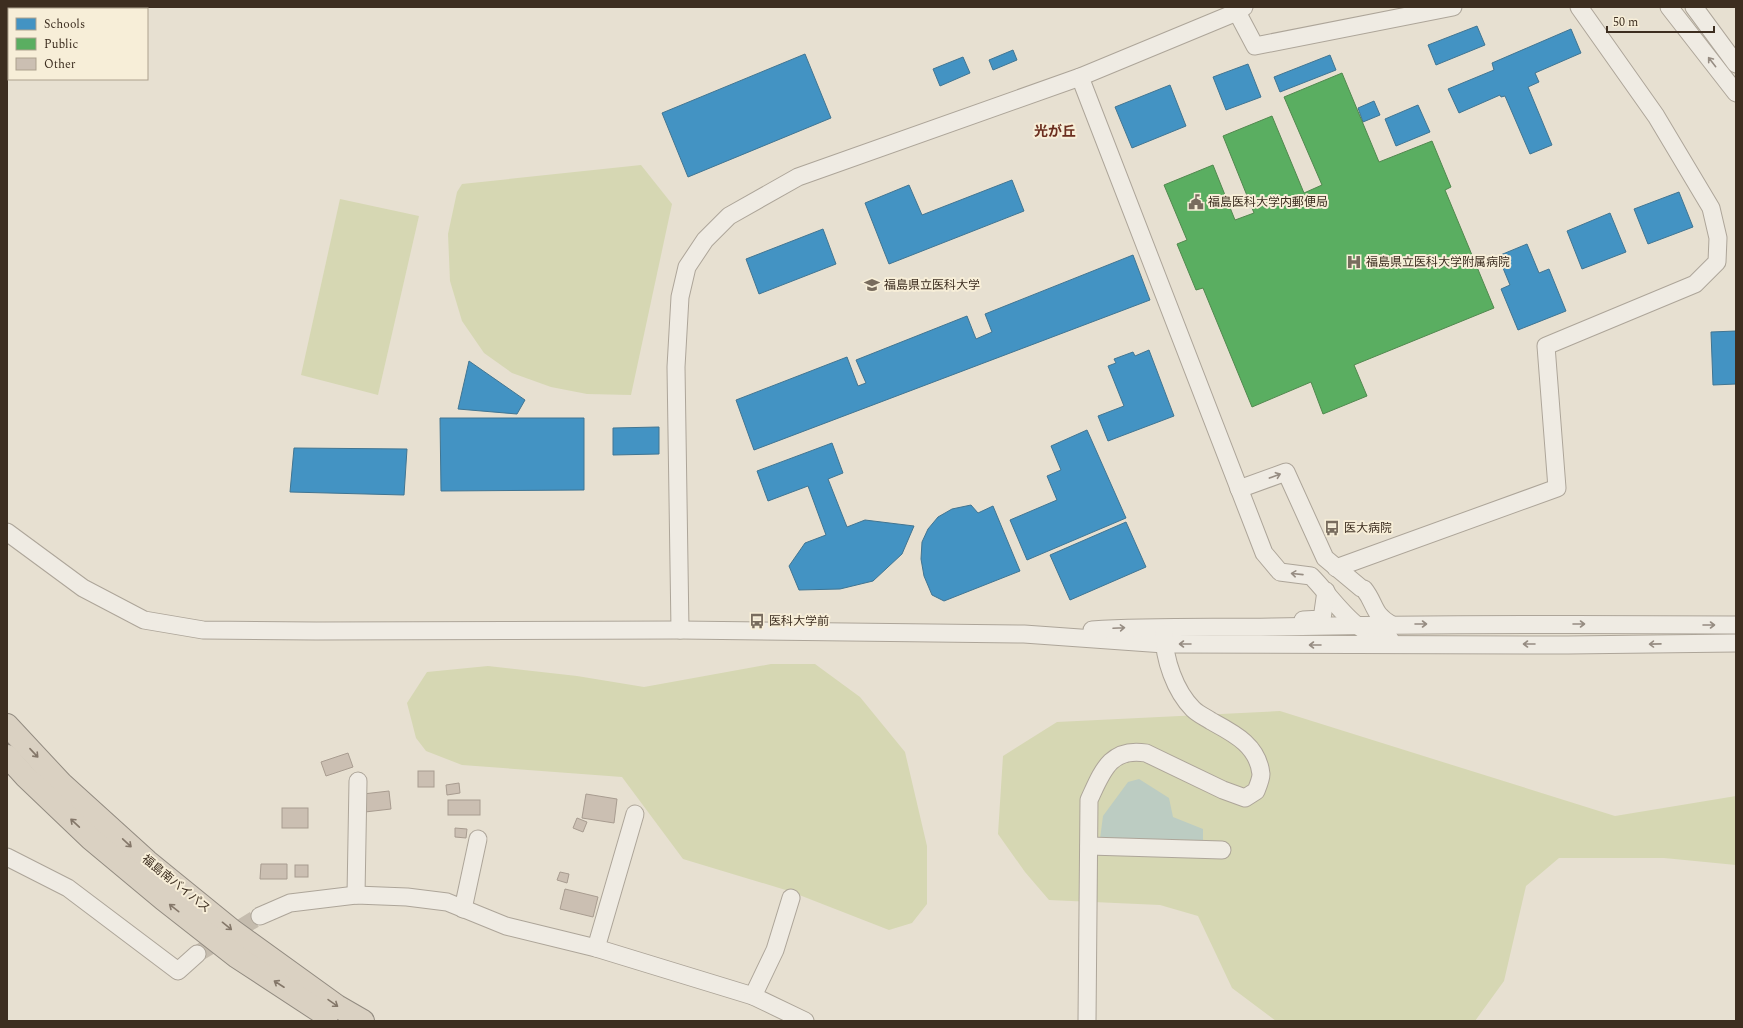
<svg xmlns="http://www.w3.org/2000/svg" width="1743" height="1028" font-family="Spectral,'Noto Sans JP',serif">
	<rect width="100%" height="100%" fill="#e7e0d1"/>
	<g fill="#d6d7b3">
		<polygon points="641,165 672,204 631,395 587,394 551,387 512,373 484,353 462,321 450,281 448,234 457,192 462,184"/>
		<polygon points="340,199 419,216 378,395 301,375"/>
		<polygon points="771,664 815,664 860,697 905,752 927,846 927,904 912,923 889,930 789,891 683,859 622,777 462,765 426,751 416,738 407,703 427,672 488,666 577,676 644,687"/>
		<polygon points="1280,711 1615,816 1736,796 1736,865 1664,858 1559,858 1526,886 1504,981 1475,1021 1276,1021 1232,988 1198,916 1160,905 1049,900 1025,872 998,834 1003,756 1057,722"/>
	</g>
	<polygon fill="#bcccc2" points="1139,779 1169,798 1173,817 1203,829 1203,840 1100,839 1103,816 1128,782"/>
	<g fill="#4393c3" stroke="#417592">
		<polygon points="1477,26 1485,45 1436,65 1428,45"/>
		<polygon points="1571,29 1581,53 1535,73 1539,82 1528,87 1552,145 1530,154 1505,96 1501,97 1500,95 1459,113 1448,89 1494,70 1492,63"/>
		<polygon points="1013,50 1017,60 993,70 989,60"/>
		<polygon points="805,54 831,118 688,177 662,113"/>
		<polygon points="1330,55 1336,70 1280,92 1274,77"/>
		<polygon points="963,57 970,73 940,86 933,69"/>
		<polygon points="1248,64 1261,97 1226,110 1213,77"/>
		<polygon points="1170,85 1186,126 1132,148 1115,107"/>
		<polygon points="1374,101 1380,115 1363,122 1358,108"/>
		<polygon points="1418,105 1430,132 1396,146 1385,119"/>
		<polygon points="1012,180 1024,211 889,264 865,203 909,185 922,215"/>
		<polygon points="1679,192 1693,227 1648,244 1634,209"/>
		<polygon points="1610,213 1626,252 1582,269 1567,231"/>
		<polygon points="823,229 836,264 759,294 746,259"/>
		<polygon points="1527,244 1539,273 1549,269 1566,311 1518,330 1501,289 1510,285 1498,256"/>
		<polygon points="1133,255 1150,300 754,450 736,400 847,357 858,386 866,383 856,360 967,316 976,339 992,332 985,314"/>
		<polygon points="1736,331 1736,384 1713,385 1711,332"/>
		<polygon points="1149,350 1174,416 1108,441 1098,416 1124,406 1108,366 1116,363 1114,359 1133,352 1135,356"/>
		<polygon points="469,361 525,400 517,414 458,409"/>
		<polygon points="440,418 584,418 584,490 441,491"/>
		<polygon points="659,427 659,454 613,455 613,428"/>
		<polygon points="1087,430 1126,518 1027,560 1010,520 1057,500 1047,476 1061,470 1051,446"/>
		<polygon points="832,443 843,473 828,479 847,527 865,520 914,526 902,554 873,581 840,589 799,590 789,566 805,543 826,535 808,486 768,501 757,471"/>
		<polygon points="294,448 407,449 404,495 290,492"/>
		<polygon points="971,505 978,513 993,506 1020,571 944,601 932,595 924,576 921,559 922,542 928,529 938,517 952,509"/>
		<polygon points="1126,522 1146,567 1070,600 1050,555"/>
	</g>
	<polygon fill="#5aae61" stroke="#51884e" points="1342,73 1379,162 1432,141 1451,187 1445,190 1494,308 1354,365 1367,396 1323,414 1311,382 1252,407 1203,288 1196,290 1177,244 1187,240 1164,185 1213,165 1235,220 1254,213 1223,136 1272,116 1304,193 1322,185 1284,97"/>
	<g fill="#cbbfb2" stroke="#a89c90">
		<polygon points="348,753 353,767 326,776 321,762"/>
		<rect x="418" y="771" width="16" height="16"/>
		<polygon points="459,783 460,793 447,795 446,785"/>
		<polygon points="389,791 391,809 365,812 363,794"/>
		<polygon points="586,794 617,799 614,823 582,818"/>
		<rect x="448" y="800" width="32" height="15"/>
		<rect x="282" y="808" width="26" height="20"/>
		<polygon points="577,818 587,822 583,832 573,828"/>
		<polygon points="455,828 467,829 466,838 455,837"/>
		<polygon points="261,864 287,864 287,879 260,879"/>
		<rect x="295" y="865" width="13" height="12"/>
		<polygon points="560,872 569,874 567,883 557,880"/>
		<polygon points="565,889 598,897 593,917 560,909"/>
	</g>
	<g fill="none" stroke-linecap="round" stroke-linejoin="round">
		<polyline stroke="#c5bcae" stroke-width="17" stroke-dasharray="17 8" stroke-linecap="butt" points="197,954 260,916"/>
		<g stroke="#ada599" stroke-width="19">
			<g id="minor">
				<polyline points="1669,7 1736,93"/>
				<polyline points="1694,7 1736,64"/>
				<polyline points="1237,12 1255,46 1453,7"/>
				<path d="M1080,77L1264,553L1280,572L1311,576C1333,598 1356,638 1390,639"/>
				<path d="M1239,489L1286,472L1325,558L1361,588L1364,589C1376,604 1372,614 1392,625"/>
				<polyline points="7,532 83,588 144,620 203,630 316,631 680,630 1024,634 1164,644 1568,645 1736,643"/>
				<polyline points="1336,568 1557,488 1546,346 1695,284 1717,262 1718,238 1711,208 1656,116 1579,7"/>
				<polyline points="1303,620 1322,619 1326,591"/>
				<polyline points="680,630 676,367 680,297 687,267 705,240 729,216 798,177 1080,77 1237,12 1244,7"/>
				<path d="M1092,630C1153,626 1213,628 1273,627C1428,624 1582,624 1736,625"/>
				<polyline points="1089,846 1222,850"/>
				<polyline points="7,857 68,888 178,971 197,954"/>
				<polyline points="356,895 358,781"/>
				<polyline points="463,909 478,839"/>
				<polyline points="260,916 290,903 356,895 407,897 447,902 506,926 596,948 753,996 805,1021"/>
				<polyline points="596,948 635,814"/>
				<polyline points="753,996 775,950 791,898"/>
				<path d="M1087,1021L1089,800C1102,772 1110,747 1146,753L1223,790L1245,798L1256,791C1258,786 1261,779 1261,774C1258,745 1233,733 1211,721C1205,717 1198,714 1193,709C1175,691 1164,659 1164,634"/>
			</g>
		</g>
		<g stroke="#928b80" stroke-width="24">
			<g id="highway">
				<polyline points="7,725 62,784 147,861 233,931 337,1006 363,1021"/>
				<polyline points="7,756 25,776 91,839 163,899 237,957 327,1016"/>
			</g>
		</g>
		<use href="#minor" stroke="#efebe3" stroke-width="17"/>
		<use href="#highway" stroke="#dad1c2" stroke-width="22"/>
	</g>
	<defs><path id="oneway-shaft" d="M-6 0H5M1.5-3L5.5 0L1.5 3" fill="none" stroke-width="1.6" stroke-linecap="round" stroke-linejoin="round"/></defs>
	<g stroke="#968c82">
		<use href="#oneway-shaft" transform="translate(1712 62) rotate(-128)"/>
		<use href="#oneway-shaft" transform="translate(1275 476) rotate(-20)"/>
		<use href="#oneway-shaft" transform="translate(1297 574) rotate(-174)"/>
		<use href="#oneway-shaft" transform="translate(1421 624)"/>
		<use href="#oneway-shaft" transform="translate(1579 624)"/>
		<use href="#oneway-shaft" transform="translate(1709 625)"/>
		<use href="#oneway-shaft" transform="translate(1119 628) rotate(-3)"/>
		<use href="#oneway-shaft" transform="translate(1185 644) rotate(-180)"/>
		<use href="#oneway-shaft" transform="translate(1529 644) rotate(-180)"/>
		<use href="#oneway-shaft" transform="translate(1655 644) rotate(179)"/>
		<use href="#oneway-shaft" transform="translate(1315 645) rotate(180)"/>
	</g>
	<g stroke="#847769">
		<use href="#oneway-shaft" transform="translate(34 753) rotate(47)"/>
		<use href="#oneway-shaft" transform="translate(75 823) rotate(-137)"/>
		<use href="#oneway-shaft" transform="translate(127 843) rotate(43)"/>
		<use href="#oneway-shaft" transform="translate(174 908) rotate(-142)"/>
		<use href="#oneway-shaft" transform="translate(227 926) rotate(39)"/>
		<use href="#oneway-shaft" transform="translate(279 984) rotate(-147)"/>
		<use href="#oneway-shaft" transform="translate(333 1003) rotate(35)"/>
	</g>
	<defs>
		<g id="civic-bare" transform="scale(1.2)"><path d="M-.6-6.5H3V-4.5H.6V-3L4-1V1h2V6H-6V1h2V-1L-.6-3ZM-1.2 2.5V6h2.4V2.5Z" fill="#786c5e" stroke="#f7eed8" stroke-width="2.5" paint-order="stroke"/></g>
		<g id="hospital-bare" transform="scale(1.2)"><path d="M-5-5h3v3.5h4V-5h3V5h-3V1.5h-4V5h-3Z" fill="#786c5e" stroke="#f7eed8" stroke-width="2.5" paint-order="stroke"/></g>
		<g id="university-bare" transform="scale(1.2)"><path d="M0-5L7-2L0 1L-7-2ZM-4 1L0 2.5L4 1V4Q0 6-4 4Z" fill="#786c5e" stroke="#f7eed8" stroke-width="2.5" paint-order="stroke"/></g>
		<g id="bus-bare" transform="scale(1.2)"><path d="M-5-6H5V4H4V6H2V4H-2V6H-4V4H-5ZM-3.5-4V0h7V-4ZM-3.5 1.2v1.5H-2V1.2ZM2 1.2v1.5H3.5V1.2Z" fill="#786c5e" stroke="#f7eed8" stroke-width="2.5" paint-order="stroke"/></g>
	</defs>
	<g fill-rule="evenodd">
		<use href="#civic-bare" x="1196" y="202"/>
		<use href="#hospital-bare" x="1354" y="262"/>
		<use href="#university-bare" x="872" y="285"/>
		<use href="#bus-bare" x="1332" y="528"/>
		<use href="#bus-bare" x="757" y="621"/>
	</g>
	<g text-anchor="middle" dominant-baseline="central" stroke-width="4" stroke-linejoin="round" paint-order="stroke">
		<g font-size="12" fill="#3d2e20" stroke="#f7eed8" text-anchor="start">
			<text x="1208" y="202">福島医科大学内郵便局</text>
			<text x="1366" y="262">福島県立医科大学附属病院</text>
			<text x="884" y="285">福島県立医科大学</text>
			<text x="1344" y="528">医大病院</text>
			<text x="769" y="621">医科大学前</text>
		</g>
		<g font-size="12" fill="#3d2e20" stroke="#f7eed8">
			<text transform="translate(176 884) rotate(39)">福島南バイパス</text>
		</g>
		<g font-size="14" font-weight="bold" fill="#6b2e1e" stroke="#f7eed8">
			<text x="1055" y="131">光が丘</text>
		</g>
	</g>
	<rect width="1743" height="1028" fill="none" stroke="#3d2e20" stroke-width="16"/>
	<rect x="8" y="8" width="140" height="72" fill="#f7eed8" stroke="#ada18e"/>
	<rect x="16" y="18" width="20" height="12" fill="#4393c3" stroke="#ada18e"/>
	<text x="44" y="28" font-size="12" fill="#3d2e20">Schools</text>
	<rect x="16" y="38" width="20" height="12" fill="#5aae61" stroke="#ada18e"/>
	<text x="44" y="48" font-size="12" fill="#3d2e20">Public</text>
	<rect x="16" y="58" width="20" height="12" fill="#cbbfb2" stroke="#ada18e"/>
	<text x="44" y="68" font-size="12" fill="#3d2e20">Other</text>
	<path d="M1607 26v6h107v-6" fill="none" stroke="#3d2e20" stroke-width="2"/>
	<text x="1613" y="26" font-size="12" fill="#3d2e20" stroke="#f7eed8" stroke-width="3" paint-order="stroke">50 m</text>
</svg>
